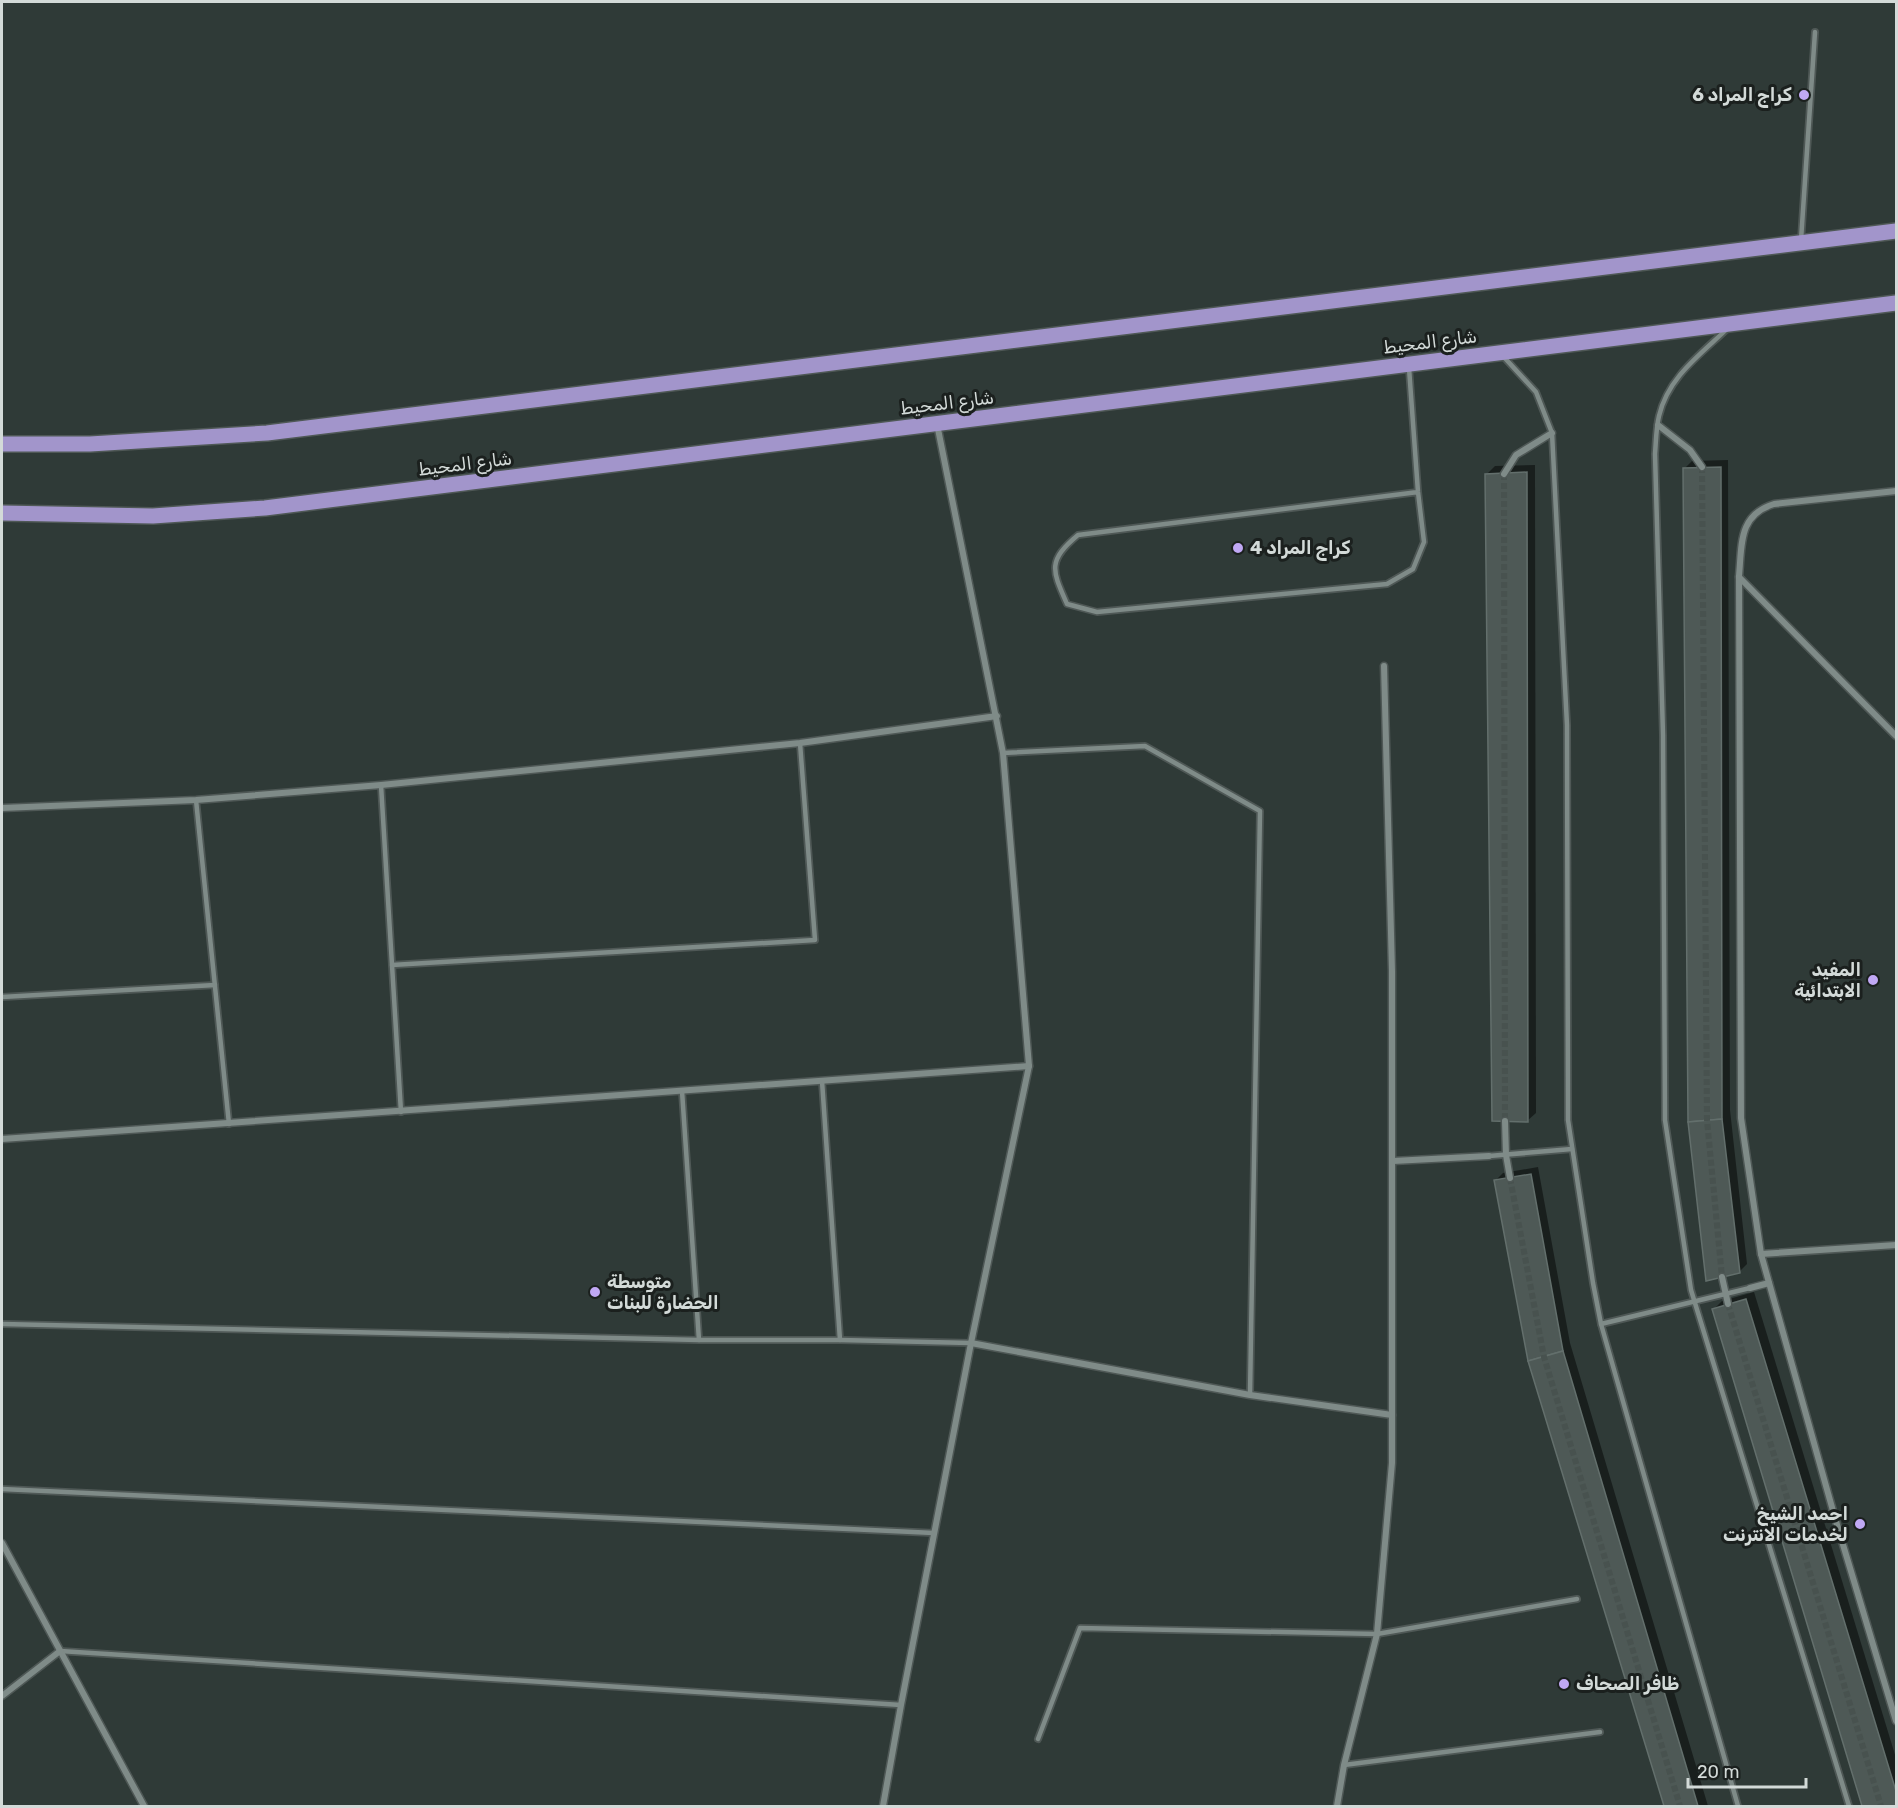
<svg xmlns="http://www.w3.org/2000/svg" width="1898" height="1808" font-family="Rubik,Cairo,sans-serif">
	<rect width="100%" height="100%" fill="#2f3a37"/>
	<g fill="#0007">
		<polygon points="1728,460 1730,1110 1747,1264 1739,1272 1707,1279 1684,469 1692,461"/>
		<polygon points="1535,465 1536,1113 1527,1121 1486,475 1495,466"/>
		<polygon points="1538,1167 1570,1343 1708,1806 1665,1806 1530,1361 1495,1181 1503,1173"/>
		<polygon points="1754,1292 1896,1758 1896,1806 1864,1806 1714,1309 1722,1301"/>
	</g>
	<g fill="#4e5956" stroke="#636f6c" stroke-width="1.5">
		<polygon points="1721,467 1722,1119 1688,1122 1683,468"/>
		<polygon points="1527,472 1528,1122 1492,1121 1485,474"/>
		<polygon points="1722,1119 1740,1273 1706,1281 1688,1122"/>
		<polygon points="1531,1174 1563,1351 1528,1361 1494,1180"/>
		<polygon points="1746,1299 1896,1791 1896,1806 1862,1806 1712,1309"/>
		<polygon points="1563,1351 1698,1806 1664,1806 1528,1361"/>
	</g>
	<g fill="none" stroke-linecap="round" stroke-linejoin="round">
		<g stroke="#48524f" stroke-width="6" stroke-dasharray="6 3" stroke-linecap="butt">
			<polyline points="1702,467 1707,1120 1722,1277"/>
			<polyline points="1504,474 1505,1121"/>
			<polyline points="1510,1178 1544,1357 1680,1806"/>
			<polyline points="1728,1304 1881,1806"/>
		</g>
		<g stroke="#4f5856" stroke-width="8">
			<g id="lane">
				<polyline points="1801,240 1815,32"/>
				<path d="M1728,328C1701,354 1668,377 1659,416C1656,428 1656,442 1655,454L1663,735L1665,1120L1691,1290L1849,1806"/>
				<polyline points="1502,355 1536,392 1552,433 1567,725 1568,1120 1593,1283 1601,1324 1738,1806"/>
				<path d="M1409,368L1418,492L1424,542L1413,569L1387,584L1097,612L1067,604C1052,570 1047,561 1078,535L1418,492"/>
				<polyline points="1003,753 1145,746 1260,811 1250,1395"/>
				<polyline points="381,785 401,1112"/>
				<polyline points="196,800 229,1124"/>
				<polyline points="392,965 815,940 800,743"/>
				<polyline points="2,997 215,985"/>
				<polyline points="822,1081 840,1340"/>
				<polyline points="682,1091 699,1340"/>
				<polyline points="1489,1156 1572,1149"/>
				<polyline points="2,1324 699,1340 840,1340 971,1343"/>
				<polyline points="1601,1324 1750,1288"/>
				<polyline points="2,1489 934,1533"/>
				<polyline points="60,1651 901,1705"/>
				<polyline points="1038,1739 1080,1628 1377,1634 1577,1599"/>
				<polyline points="1344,1765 1600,1732"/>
			</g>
		</g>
		<g stroke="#4f5856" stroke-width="9">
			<g id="street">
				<polyline points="1658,425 1690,450 1702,467"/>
				<polyline points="1504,474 1516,455 1552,433"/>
				<path d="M1896,491L1774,504C1738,515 1742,545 1739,576L1741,1118L1761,1254L1835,1518L1896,1721"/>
				<polyline points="1739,577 1896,736"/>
				<polyline points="2,808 196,800 381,785 800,743 997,716"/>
				<polyline points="1505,1121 1506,1155 1510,1178"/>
				<polyline points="2,1139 1029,1066"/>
				<polyline points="1393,1161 1489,1156"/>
				<polyline points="1761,1254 1896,1245"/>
				<polyline points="1722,1277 1728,1304"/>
				<polyline points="1750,1288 1769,1283"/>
				<polyline points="971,1343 1250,1395 1392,1415"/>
				<polyline points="2,1543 144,1806"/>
				<polyline points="2,1696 60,1651"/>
				<polyline points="883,1806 901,1705 971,1343 1029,1066 1003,753 937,424"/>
				<polyline points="1337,1806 1344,1765 1377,1634 1392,1463 1392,971 1384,666"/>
			</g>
		</g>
		<g stroke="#4f5856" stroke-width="18">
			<g id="primary">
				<polyline points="2,444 90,444 267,433 1896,231"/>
				<polyline points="2,513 153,516 265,508 1896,303"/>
			</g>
		</g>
		<use href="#lane" stroke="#7f8b88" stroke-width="4.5"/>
		<use href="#street" stroke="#7f8b88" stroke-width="6"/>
		<use href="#primary" stroke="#a295cb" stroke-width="15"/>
	</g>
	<g fill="#c0a8f4" stroke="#1b201e" stroke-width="2">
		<circle cx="1804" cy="95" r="6"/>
		<circle cx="1238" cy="548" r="6"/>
		<circle cx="1873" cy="980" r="6"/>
		<circle cx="595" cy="1292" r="6"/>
		<circle cx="1860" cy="1524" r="6"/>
		<circle cx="1564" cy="1684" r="6"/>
	</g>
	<g text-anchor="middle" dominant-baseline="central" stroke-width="6" stroke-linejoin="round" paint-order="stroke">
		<g font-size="18" font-weight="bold" fill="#d3dad8" stroke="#1b201e" text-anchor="end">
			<text x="1792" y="95">كراج المراد 6</text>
			<text x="1250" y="548" text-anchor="start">كراج المراد 4</text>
			<text x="1861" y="970">المفيد<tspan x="1861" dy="21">الابتدائية</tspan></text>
			<text x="607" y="1282" text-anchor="start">متوسطة<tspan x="607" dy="21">الحضارة للبنات</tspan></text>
			<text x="1848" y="1514">احمد الشيخ<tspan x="1848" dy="21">لخدمات الانترنت</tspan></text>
			<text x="1576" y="1684" text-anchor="start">ظافر الصحاف</text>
		</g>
		<g font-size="18" fill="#d3dad8" stroke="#1b201e">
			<text transform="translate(1430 342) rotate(-7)">شارع المحيط</text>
			<text transform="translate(947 403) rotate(-7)">شارع المحيط</text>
			<text transform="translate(465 464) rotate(-7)">شارع المحيط</text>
		</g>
	</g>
	<rect width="1898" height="1808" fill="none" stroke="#d3dad8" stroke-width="6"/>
	<path d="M1688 1778v9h118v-9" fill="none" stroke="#d3dad8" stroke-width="3"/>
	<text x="1697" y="1778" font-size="18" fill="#d3dad8" stroke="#1b201e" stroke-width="4.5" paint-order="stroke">20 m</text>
</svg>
